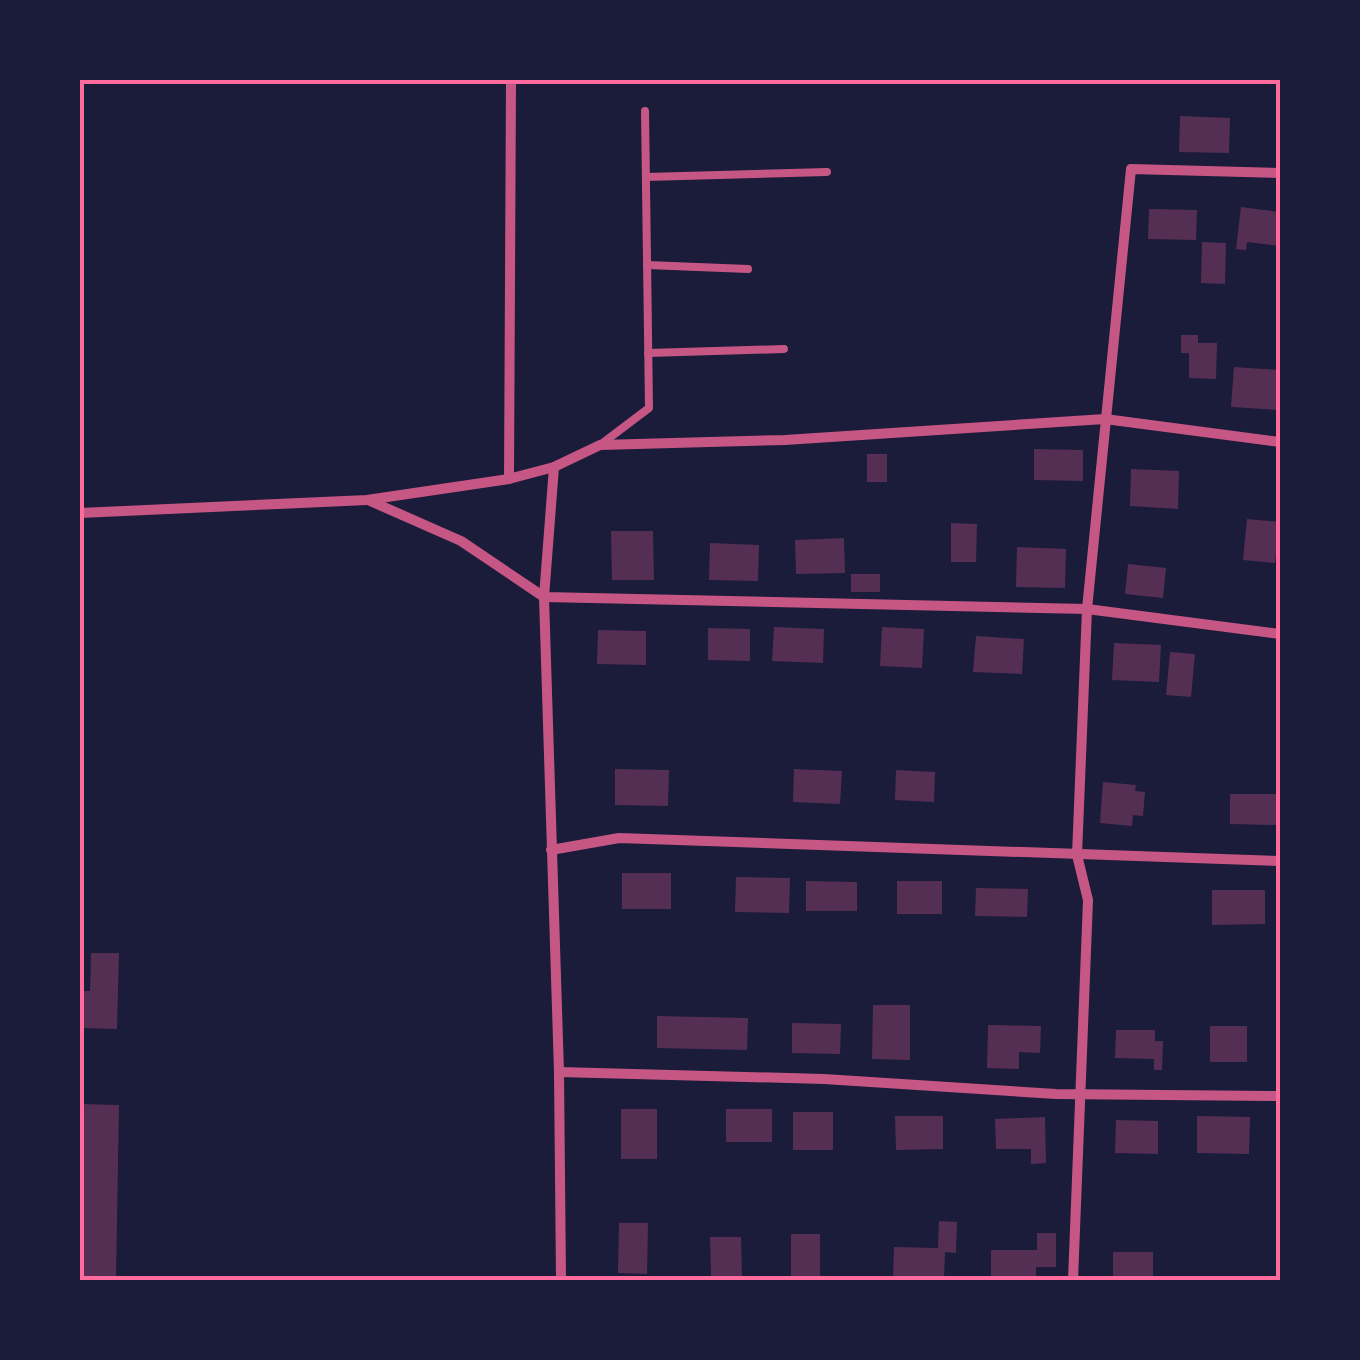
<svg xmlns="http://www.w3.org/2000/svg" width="1360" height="1360" font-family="'PT Sans',sans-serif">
	<rect width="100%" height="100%" fill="#1b1b3a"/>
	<g fill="#542f53">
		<polygon points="1180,116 1230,118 1229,153 1179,152"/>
		<polygon points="1241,207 1280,212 1280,246 1247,242 1246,250 1236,249"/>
		<polygon points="1149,209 1197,210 1196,240 1148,239"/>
		<polygon points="1202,242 1226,243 1225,284 1201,283"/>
		<polygon points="1181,335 1198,335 1198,343 1217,343 1216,379 1189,378 1189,353 1181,353"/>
		<polygon points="1234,367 1280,370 1280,410 1231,407"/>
		<polygon points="1034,449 1083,450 1083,481 1034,480"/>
		<rect x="867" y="454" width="20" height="28"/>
		<polygon points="1131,469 1179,471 1178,509 1130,506"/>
		<polygon points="1247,519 1280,522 1280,555 1276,554 1275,563 1243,560"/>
		<polygon points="951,523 977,524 976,562 951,562"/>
		<polygon points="611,531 653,531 654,580 612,580"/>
		<polygon points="844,538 845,573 796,574 795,540"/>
		<polygon points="710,543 759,545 758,581 709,580"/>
		<polygon points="1017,547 1066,549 1065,588 1016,587"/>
		<polygon points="1128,564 1166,568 1163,598 1125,594"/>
		<rect x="851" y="574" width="29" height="18"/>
		<polygon points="774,627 824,629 823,663 772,661"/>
		<polygon points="882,627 924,629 922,668 880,666"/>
		<polygon points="708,628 750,629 750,661 708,660"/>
		<polygon points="598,630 646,631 646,665 597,664"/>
		<polygon points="976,636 1024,639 1022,674 973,672"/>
		<polygon points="1114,643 1161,645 1159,682 1112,680"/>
		<polygon points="1170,652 1195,654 1191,697 1166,695"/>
		<polygon points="615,769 669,770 668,806 615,805"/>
		<polygon points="794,769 842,771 840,804 793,802"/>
		<polygon points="896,770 935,772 934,802 895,800"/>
		<polygon points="1103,782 1136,785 1135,791 1145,792 1143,816 1133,815 1132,826 1100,823"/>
		<polygon points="1230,794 1278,794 1278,825 1230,824"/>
		<rect x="622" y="873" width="49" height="36"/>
		<polygon points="736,877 790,878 789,913 735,912"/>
		<polygon points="806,881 857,882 857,911 806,911"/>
		<rect x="897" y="881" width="45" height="33"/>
		<polygon points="976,888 1028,889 1027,917 975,916"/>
		<polygon points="1212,890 1265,890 1265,924 1212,925"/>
		<polygon points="91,953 119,953 117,1029 80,1028 80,991 90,991"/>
		<polygon points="873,1005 910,1005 910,1060 872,1059"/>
		<polygon points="657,1016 748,1018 747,1050 657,1048"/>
		<polygon points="792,1023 841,1024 840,1054 792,1053"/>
		<polygon points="988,1025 1041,1026 1040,1053 1019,1052 1019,1069 987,1068"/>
		<rect x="1210" y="1026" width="37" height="36"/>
		<polygon points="1116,1030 1155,1030 1155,1041 1163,1041 1162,1070 1154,1070 1154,1059 1115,1058"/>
		<polygon points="80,1104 119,1105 116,1280 80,1280"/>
		<rect x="621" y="1109" width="36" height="50"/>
		<rect x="726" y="1109" width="46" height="33"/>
		<rect x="793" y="1112" width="40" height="38"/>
		<polygon points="895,1116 943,1116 943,1149 896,1150"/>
		<polygon points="1197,1116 1250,1117 1249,1154 1197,1153"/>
		<polygon points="1045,1117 1046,1163 1031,1164 1031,1149 996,1149 995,1119"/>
		<polygon points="1116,1120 1158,1121 1158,1154 1115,1153"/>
		<polygon points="939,1221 957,1222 956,1253 945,1252 944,1280 893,1278 894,1247 938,1248"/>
		<polygon points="619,1223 648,1223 647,1274 618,1273"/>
		<polygon points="1037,1233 1056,1233 1056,1267 1036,1267 1036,1280 991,1280 991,1250 1037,1250"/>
		<rect x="791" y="1234" width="29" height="44"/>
		<polygon points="710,1237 741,1237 742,1276 711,1276"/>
		<rect x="1113" y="1252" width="40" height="28"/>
	</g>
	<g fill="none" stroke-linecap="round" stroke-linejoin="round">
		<g stroke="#c65784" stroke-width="8">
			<polyline points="646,177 827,172"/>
			<polyline points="647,265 748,269"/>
			<polyline points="648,353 784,349"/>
			<polyline points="600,445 649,408 645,111"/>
		</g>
		<g stroke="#c65784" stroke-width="10">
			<polyline points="554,467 544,597 559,1072 561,1280"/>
			<polyline points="509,479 511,80"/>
			<polyline points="368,500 461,541 544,597 1087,609 1280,634"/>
			<polyline points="80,513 367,500 509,479 554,467 600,445 785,440 1105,419 1280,442"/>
			<polyline points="551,850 619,838 1280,861"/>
			<polyline points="559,1072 824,1079 1056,1094 1280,1096"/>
			<polyline points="1073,1280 1088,900 1077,855 1087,609 1131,169 1280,173"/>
		</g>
	</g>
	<rect width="1360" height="1360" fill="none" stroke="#1b1b3a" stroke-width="165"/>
	<rect x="82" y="82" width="1196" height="1196" fill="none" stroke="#ff6b9d" stroke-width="4"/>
</svg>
